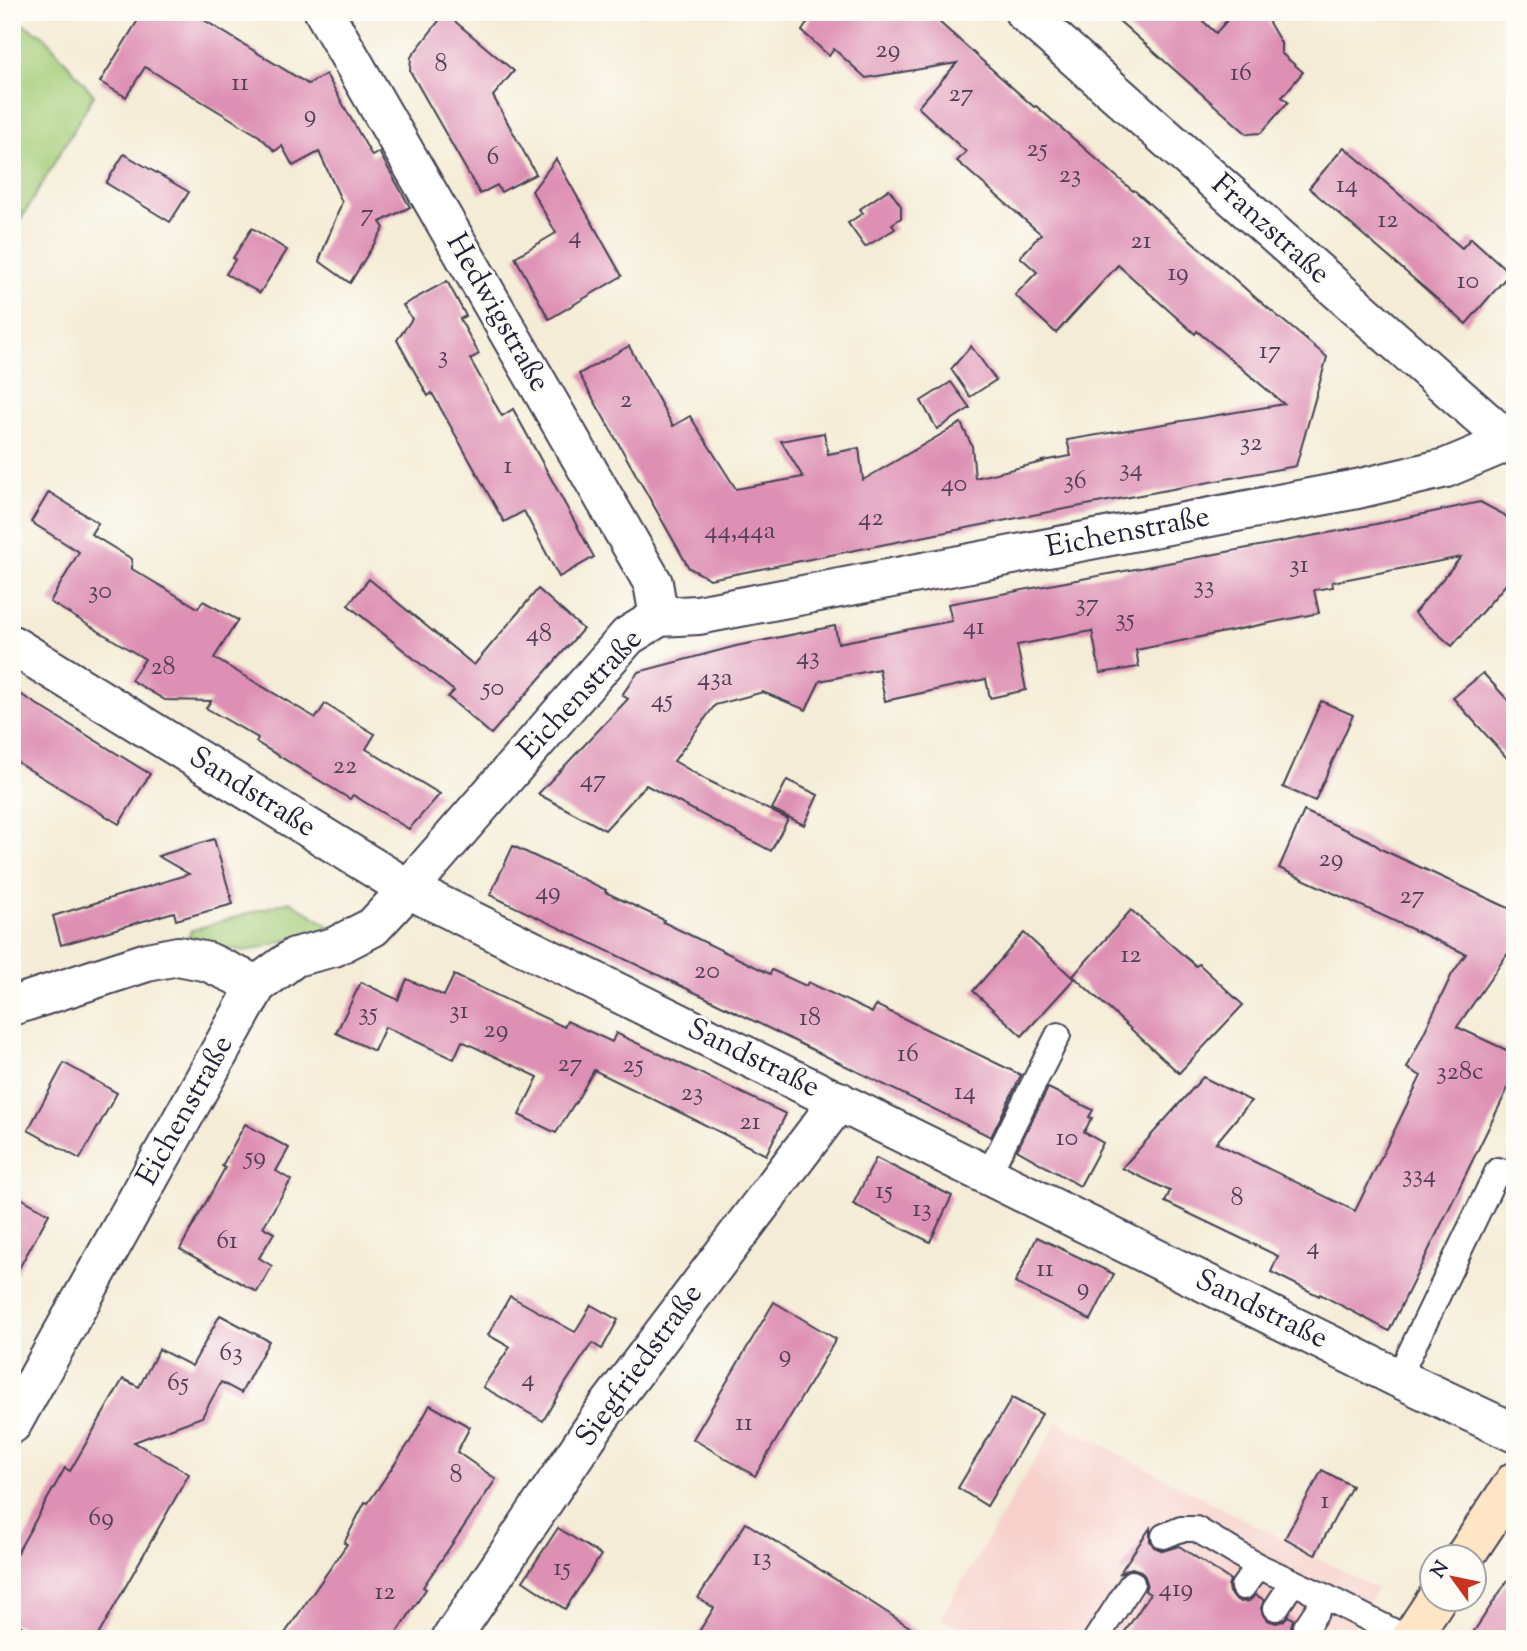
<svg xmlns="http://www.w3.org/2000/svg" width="1527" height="1651" font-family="'Sorts Mill Goudy',serif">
	<rect width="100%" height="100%" fill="#fdfcf7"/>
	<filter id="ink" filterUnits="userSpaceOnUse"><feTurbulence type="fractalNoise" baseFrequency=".0143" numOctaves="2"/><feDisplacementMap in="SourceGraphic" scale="14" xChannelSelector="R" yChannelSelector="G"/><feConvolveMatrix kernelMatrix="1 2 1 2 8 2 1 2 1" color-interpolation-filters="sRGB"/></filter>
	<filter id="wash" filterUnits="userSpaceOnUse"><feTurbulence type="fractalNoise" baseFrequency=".00686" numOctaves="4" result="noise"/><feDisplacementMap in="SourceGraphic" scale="28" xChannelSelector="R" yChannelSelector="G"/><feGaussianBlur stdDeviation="1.57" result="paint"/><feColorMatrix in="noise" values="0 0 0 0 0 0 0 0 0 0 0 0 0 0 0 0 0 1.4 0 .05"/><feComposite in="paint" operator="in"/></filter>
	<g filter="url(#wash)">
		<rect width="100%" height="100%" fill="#f4ecd6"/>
		<polygon fill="#f7d0cb" points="1058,1422 1377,1589 1344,1639 977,1639 941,1617"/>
		<g fill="#a4cc77" stroke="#637759" stroke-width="2">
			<polygon points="12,19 43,35 94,95 12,235"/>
			<polygon points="290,901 332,928 248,951 223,949 187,938 192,930"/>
		</g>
		<g id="blocks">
			<g fill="#de90b4">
				<polygon points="143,12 191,12 308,84 326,74 372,156 379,152 410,207 380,222 384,228 350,283 319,261 342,202 319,152 293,166 282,146 275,151 259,136 145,67 126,97 100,82"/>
				<polygon points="814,12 928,12 1034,107 1036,106 1133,191 1134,190 1256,298 1327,357 1296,466 1022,517 710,579 689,568 579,374 629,346 673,426 690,416 736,489 803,477 781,441 824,433 828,454 859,448 863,480 961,423 972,446 975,478 1043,462 1042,461 1071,456 1067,440 1284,404 1197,331 1195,334 1118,265 1056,333 1015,295 1037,272 1020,257 1041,234 957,161 966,152 918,107 957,63 866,78 834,49 829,56 802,31"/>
				<polygon points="1109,12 1193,12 1216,33 1234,12 1260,12 1267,19 1281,43 1281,53 1303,72 1282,97 1288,102 1261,133 1247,134"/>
				<polygon points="445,13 514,71 493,96 536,174 501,192 497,185 480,194 410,71 411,57"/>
				<polygon points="1344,147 1462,248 1471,238 1510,273 1466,324 1309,188"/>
				<polygon points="124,154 189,192 170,222 106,183"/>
				<polygon points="556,159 622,276 549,319 515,257 556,233 532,191"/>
				<polygon points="889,189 901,206 901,218 892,224 895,229 865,247 848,223 863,213 860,209"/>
				<polygon points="252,228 287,250 260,293 226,274 235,260 233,258"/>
				<polygon points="447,281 466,316 460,319 479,354 470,359 502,416 513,409 594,557 559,577 524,511 504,522 432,393 428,396 397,340 412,319 403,305"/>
				<polygon points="971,346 996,380 970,397 951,369"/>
				<polygon points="951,382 970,408 937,429 921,401"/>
				<polygon points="49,492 98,523 91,534 132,559 132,569 198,608 203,601 238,620 214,658 316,718 325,704 375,734 366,749 440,794 409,829 353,795 350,799 256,742 258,738 206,708 211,701 165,700 131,680 145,659 50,602 79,552 31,522"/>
				<polygon points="1480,502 1503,514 1510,520 1515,528 1515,574 1452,646 1414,613 1461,557 1332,582 1333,587 1314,590 1319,613 1136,650 1139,667 1100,673 1092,631 1017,645 1026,690 990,698 986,679 885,701 879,669 820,681 806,710 763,692 715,705 674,761 707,780 788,819 771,851 646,785 605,830 538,794 628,699 622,695 638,672 736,646 835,626 838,643 952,621 948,604 1376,524"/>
				<polygon points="369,579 474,665 538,589 583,629 491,734 448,697 454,691 348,605"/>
				<polygon points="1483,673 1515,708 1515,767 1453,698"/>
				<polygon points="12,689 150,774 119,824 12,759"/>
				<polygon points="1321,701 1353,715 1315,801 1283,787"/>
				<polygon points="787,780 818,795 804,825 772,809"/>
				<polygon points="1304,811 1368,840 1383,850 1515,911 1515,943 1457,1027 1515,1054 1515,1074 1389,1331 1320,1294 1319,1296 1271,1272 1278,1256 1165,1202 1170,1191 1122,1168 1203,1077 1251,1101 1216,1143 1355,1211 1421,1076 1407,1068 1452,974 1466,954 1279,868"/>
				<polygon points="214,839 233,904 176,920 174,912 61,945 53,916 189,874 158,856"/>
				<polygon points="513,846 606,890 605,892 664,920 663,922 770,974 772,970 806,986 808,982 872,1013 876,1005 1021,1075 991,1137 715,1002 490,895"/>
				<polygon points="1131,910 1196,966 1199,964 1243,1005 1179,1073 1073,976"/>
				<polygon points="1024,933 1074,979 1022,1036 973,991"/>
				<polygon points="454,975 564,1027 567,1021 612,1042 616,1033 786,1114 766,1155 594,1070 575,1104 574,1104 556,1133 519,1115 538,1077 462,1041 454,1059 385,1027 374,1051 336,1033 361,982 398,1000 407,979 444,996"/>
				<polygon points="64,1063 117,1093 80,1159 28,1130"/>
				<polygon points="1048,1088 1093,1110 1089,1117 1092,1118 1084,1132 1103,1143 1080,1186 1017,1150"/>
				<polygon points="245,1124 289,1148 276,1171 291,1180 263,1227 274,1233 259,1258 272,1266 257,1292 180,1249 225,1168 222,1166"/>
				<polygon points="876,1158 952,1196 930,1242 853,1204"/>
				<polygon points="12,1193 49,1214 12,1281"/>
				<polygon points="1037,1237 1114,1274 1091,1320 1015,1283"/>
				<polygon points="510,1296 575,1332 591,1305 618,1320 602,1349 592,1343 559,1393 543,1421 483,1387 510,1347 488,1335"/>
				<polygon points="774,1302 836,1339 755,1476 693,1439"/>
				<polygon points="220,1315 269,1341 241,1393 221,1382 202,1417 134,1442 189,1474 96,1639 35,1639 28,1635 26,1630 21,1626 12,1623 12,1562 65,1468 70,1471 123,1379 139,1387 159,1349 192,1366"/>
				<polygon points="1012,1398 1042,1414 987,1506 958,1488"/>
				<polygon points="430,1405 470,1427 457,1452 496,1479 423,1587 426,1589 393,1639 281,1639 347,1544 344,1543 365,1502 368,1503 411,1440"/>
				<polygon points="1322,1470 1352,1486 1315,1555 1285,1538"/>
				<polygon points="746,1523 857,1593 928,1639 694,1639 714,1608 698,1598"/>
				<polygon points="558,1528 601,1555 565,1609 523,1581"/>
				<polygon points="1150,1528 1150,1541 1154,1547 1163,1551 1179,1546 1230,1580 1228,1586 1229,1592 1235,1599 1241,1602 1249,1601 1256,1595 1264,1600 1261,1608 1263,1615 1267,1620 1276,1623 1283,1621 1288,1616 1293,1619 1291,1627 1293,1634 1297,1639 1120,1639 1150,1594 1145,1591 1147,1583 1145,1577 1141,1571 1132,1568 1126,1570 1119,1574"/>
				<polygon points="1515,1569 1515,1639 1469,1639"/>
			</g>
		</g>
	</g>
	<g filter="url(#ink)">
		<use href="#blocks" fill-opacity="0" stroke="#424052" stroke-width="2"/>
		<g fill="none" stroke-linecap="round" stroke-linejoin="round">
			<g stroke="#424052" stroke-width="28">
				<g id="lane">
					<polyline points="988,1175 1058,1035"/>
					<polyline points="1398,1378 1498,1170 1515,1176"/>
					<polyline points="1164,1536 1181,1529 1196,1529 1258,1566 1326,1597 1408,1639"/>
					<polyline points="1243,1587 1258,1566"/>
					<polyline points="1276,1608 1293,1582"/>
					<polyline points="1306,1627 1326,1597"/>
					<polyline points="12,1638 14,1639"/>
					<polyline points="1096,1639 1132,1583"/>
				</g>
			</g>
			<g stroke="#424052" stroke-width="42">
				<g id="street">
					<polyline points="324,12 653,583 659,617"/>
					<polyline points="1024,12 1515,447"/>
					<polyline points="12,645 408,889 1398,1378 1515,1433"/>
					<polyline points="12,1006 147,962 178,956 208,962 257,985"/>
					<polyline points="12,1424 257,985 295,957 334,947 373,927 408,889 628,636 659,617 698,615 1357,489 1446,468 1515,439"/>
					<polyline points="451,1639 603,1413 839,1101"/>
				</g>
			</g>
			<g stroke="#424052" stroke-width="42">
				<g id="secondary">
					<polyline points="1465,1556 1515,1481"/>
					<polyline points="1410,1639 1437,1598"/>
				</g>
			</g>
			<use href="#lane" stroke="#fff" stroke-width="24"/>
			<use href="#street" stroke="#fff" stroke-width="38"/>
			<use href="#secondary" stroke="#fde5c5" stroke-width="38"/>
		</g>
	</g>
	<g text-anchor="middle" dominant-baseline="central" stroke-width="6" stroke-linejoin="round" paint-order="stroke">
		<g font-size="26" fill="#513e59">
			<text x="888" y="50">29</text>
			<text x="441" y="64">8</text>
			<text x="1241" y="73">16</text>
			<text x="240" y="83">11</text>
			<text x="961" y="94">27</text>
			<text x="310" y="115">9</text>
			<text x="1037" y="149">25</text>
			<text x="493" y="157">6</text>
			<text x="1070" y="175">23</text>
			<text x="1347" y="185">14</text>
			<text x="367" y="214">7</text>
			<text x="1388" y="220">12</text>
			<text x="575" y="236">4</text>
			<text x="1141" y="241">21</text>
			<text x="1178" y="273">19</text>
			<text x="1468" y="281">10</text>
			<text x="1270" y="351">17</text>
			<text x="443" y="356">3</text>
			<text x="626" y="400">2</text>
			<text x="1251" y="443">32</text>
			<text x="508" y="466">1</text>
			<text x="1131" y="469">34</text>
			<text x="1075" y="481">36</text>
			<text x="954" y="484">40</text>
			<text x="871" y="518">42</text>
			<text x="740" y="531">44,44a</text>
			<text x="1299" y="565">31</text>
			<text x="1204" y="586">33</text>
			<text x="100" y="591">30</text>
			<text x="1087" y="604">37</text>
			<text x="1125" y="619">35</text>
			<text x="974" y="627">41</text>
			<text x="539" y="634">48</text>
			<text x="808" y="657">43</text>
			<text x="163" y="667">28</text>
			<text x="715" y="678">43a</text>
			<text x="493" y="688">50</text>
			<text x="662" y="700">45</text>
			<text x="345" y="766">22</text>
			<text x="593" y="780">47</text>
			<text x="1331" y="859">29</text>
			<text x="548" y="892">49</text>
			<text x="1412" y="896">27</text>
			<text x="1131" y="955">12</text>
			<text x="707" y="971">20</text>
			<text x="459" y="1011">31</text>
			<text x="368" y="1013">35</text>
			<text x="810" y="1018">18</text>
			<text x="496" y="1030">29</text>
			<text x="908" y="1054">16</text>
			<text x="570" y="1064">27</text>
			<text x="633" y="1065">25</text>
			<text x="1460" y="1072">328c</text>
			<text x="965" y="1092">14</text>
			<text x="692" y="1093">23</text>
			<text x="750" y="1122">21</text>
			<text x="1067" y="1138">10</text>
			<text x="255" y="1157">59</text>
			<text x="1419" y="1175">334</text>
			<text x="884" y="1191">15</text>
			<text x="1237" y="1198">8</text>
			<text x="922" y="1209">13</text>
			<text x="227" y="1241">61</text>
			<text x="1313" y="1247">4</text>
			<text x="1045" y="1269">11</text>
			<text x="1083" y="1288">9</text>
			<text x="231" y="1353">63</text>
			<text x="785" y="1355">9</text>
			<text x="528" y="1379">4</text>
			<text x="178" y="1383">65</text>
			<text x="744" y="1423">11</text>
			<text x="456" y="1475">8</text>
			<text x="1325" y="1501">1</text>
			<text x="101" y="1518">69</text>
			<text x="762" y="1558">13</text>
			<text x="562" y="1568">15</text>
			<text x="1176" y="1589">419</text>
			<text x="385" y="1592">12</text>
		</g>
		<g font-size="30" fill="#22223b" stroke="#fdfcf7">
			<text transform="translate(1270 230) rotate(42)">Franzstraße</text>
			<text transform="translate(497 313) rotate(60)">Hedwigstraße</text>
			<text transform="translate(1128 533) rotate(-11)">Eichenstraße</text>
			<text transform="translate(581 695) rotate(-47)">Eichenstraße</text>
			<text transform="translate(252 793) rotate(32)">Sandstraße</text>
			<text transform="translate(753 1059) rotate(26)">Sandstraße</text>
			<text transform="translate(186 1111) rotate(-61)">Eichenstraße</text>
			<text transform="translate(1261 1310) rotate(26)">Sandstraße</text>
			<text transform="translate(640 1366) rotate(-54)">Siegfriedstraße</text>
		</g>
	</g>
	<rect width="1527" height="1651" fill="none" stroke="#fdfcf7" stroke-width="42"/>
	<g transform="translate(1453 1578) rotate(303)"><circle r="33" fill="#fdfcf7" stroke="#a5a5ac" stroke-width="2"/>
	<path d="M0-5L12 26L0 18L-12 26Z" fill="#c8321e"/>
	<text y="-10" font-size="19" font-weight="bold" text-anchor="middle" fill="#22223b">N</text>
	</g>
</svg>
